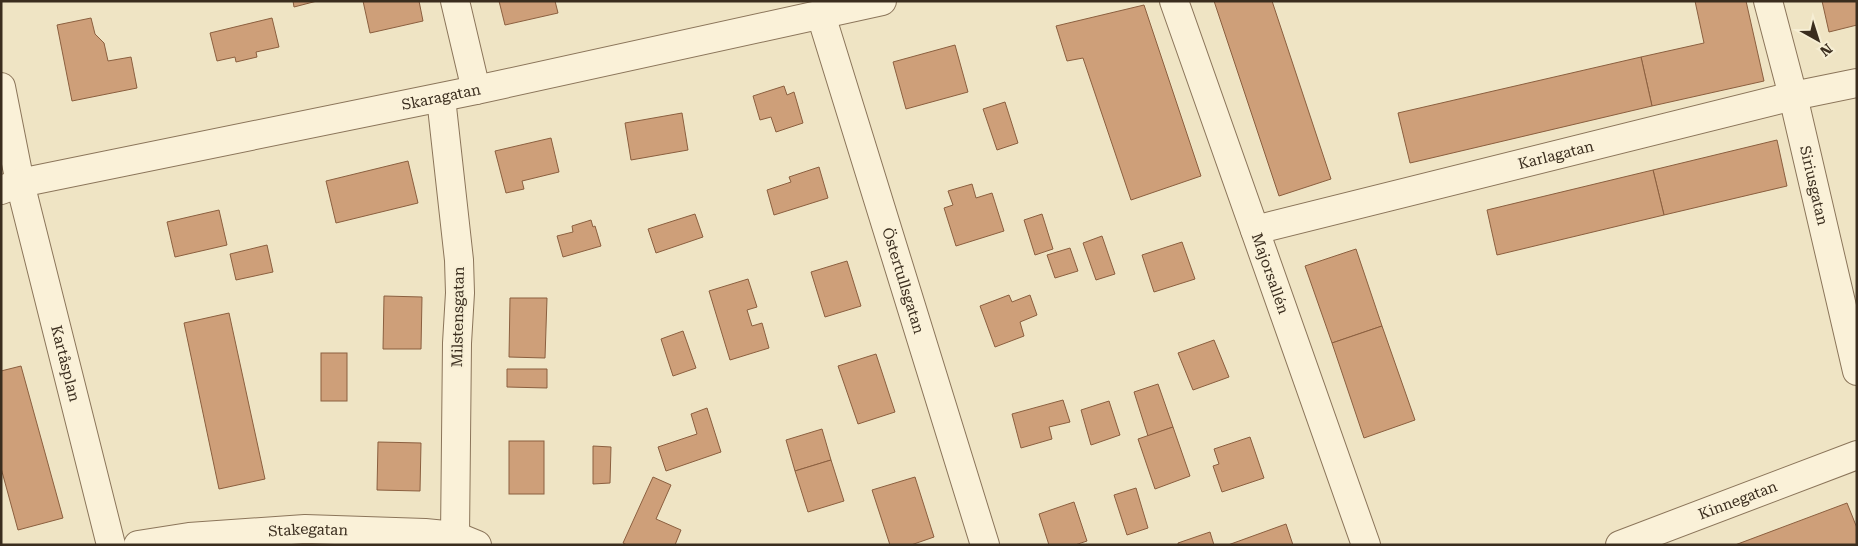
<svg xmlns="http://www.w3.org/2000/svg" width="1858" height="546" font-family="'Roboto Serif',serif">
	<rect width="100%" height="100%" fill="#efe4c4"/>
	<g fill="#ce9f79" stroke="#8b5f3f">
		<polygon points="293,1 317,1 294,7"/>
		<polygon points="363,1 419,1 423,21 370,33"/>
		<polygon points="499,1 555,1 558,13 505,25"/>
		<polygon points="1214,1 1272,1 1331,179 1279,196"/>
		<polygon points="1695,1 1746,1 1764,81 1652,106 1641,57 1704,43"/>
		<polygon points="1822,1 1857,1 1857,25 1829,32"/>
		<polygon points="1144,5 1201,176 1131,200 1083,58 1067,61 1056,26"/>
		<polygon points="91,18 95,34 104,43 108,61 131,57 137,88 72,101 57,25"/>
		<polygon points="272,18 279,47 256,52 257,57 236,62 235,57 217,61 210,33"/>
		<polygon points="955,45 968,92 906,109 893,62"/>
		<polygon points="1641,57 1652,106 1410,163 1398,113"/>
		<polygon points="784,86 787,95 794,92 803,123 776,132 771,117 760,120 753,96"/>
		<polygon points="1005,102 1018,143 997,150 983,109"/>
		<polygon points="682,113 688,150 631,160 625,123"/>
		<polygon points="551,138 559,172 522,181 524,189 506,193 495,151"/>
		<polygon points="1777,140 1787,186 1664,215 1653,170"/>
		<polygon points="408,161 418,203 336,223 326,181"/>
		<polygon points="819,167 828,198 774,215 767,190 791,182 789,177"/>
		<polygon points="1653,170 1664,215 1497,255 1487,210"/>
		<polygon points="972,184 976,198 992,193 1004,231 956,246 944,208 953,205 948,191"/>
		<polygon points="219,210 227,245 175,257 167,222"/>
		<polygon points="695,214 703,237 656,253 648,229"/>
		<polygon points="1042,214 1053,249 1035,255 1024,220"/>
		<polygon points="591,220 593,227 595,226 601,246 563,257 557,236 573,232 572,226"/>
		<polygon points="1102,236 1115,274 1096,280 1083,243"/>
		<polygon points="1182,242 1195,279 1154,292 1142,255"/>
		<polygon points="267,245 273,272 236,280 230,254"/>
		<polygon points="1070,248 1078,271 1055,278 1047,255"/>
		<polygon points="1356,249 1382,326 1332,343 1305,266"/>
		<polygon points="847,261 861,306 825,317 811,272"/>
		<polygon points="748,279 757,307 747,310 752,326 762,323 769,348 730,360 709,291"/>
		<polygon points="1009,295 1012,302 1030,295 1037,315 1020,322 1024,336 995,347 980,306"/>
		<polygon points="384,296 422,297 421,349 383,349"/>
		<polygon points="510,298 547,298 545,358 509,357"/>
		<polygon points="229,313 265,479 219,489 184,323"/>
		<polygon points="1382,326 1415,420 1364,438 1332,343"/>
		<polygon points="683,331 696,368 673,376 661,339"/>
		<polygon points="1214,340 1229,377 1193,390 1178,353"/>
		<rect x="321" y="353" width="26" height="48"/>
		<polygon points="876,354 895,412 858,424 838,366"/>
		<polygon points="21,366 63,518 18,530 1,468 1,371"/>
		<polygon points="507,369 547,369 547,388 507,387"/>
		<polygon points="1158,384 1173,427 1148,436 1134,392"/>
		<polygon points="1063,400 1070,422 1049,427 1052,439 1021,448 1012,414"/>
		<polygon points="1109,401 1120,435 1091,445 1081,410"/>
		<polygon points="707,408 721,452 666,471 658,447 697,434 691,414"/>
		<polygon points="1173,427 1190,476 1155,489 1138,439"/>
		<polygon points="822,429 831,460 795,471 786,440"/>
		<polygon points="1250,437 1264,478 1222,492 1213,466 1219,464 1214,449"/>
		<rect x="509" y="441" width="35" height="53"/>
		<polygon points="378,442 421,443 420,491 377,490"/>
		<polygon points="593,446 611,447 610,483 593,484"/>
		<polygon points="831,460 844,501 808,512 795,471"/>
		<polygon points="653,477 671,485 656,519 681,530 675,545 627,545 623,543"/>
		<polygon points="915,477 934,537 911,545 890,545 872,490"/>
		<polygon points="1136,488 1148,528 1127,535 1114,495"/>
		<polygon points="1074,502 1087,541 1075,545 1049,545 1039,514"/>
		<polygon points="1847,503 1857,528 1857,545 1735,545"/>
		<polygon points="1286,524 1293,545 1228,545"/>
		<polygon points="1210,532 1214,545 1178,545 1178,543"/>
	</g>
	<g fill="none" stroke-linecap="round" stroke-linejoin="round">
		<g stroke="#8b755a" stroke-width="30">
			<g id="minor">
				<polyline points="455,1 476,90"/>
				<path id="s1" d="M1174,1L1366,545"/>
				<path id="s2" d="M1768,1L1793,96L1857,371"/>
				<path id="s3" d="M821,15L985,545"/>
				<path id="s4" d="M1,87L20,183L111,545"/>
				<polyline points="441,98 459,260 460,293 457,343 455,536"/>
				<path id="s5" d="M1,190L20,183L476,90L882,1"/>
				<path id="s6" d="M1255,230L1793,96L1857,83"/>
				<path id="s7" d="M138,545L189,537L305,529L425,533L455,536L477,545"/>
				<path id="s8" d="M1620,545L1857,455"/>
			</g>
		</g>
		<use href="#minor" stroke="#faf1d8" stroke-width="28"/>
	</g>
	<g text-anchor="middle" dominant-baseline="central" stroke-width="4" stroke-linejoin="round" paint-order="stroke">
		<g font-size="15" fill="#3a2d1e" stroke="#f6eed4">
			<text stroke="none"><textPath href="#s5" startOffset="450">Skaragatan</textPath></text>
			<text stroke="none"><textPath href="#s6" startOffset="310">Karlagatan</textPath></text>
			<text stroke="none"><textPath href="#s2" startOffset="190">Siriusgatan</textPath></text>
			<text stroke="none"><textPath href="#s1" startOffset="289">Majorsallén</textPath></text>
			<text stroke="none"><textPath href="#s3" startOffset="278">Östertullsgatan</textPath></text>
			<text transform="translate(458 317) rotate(-89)">Milstensgatan</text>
			<text stroke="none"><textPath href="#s4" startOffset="284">Kartåsplan</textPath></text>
			<text stroke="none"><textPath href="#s8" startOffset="126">Kinnegatan</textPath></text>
			<text stroke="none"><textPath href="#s7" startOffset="171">Stakegatan</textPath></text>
		</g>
	</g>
	<rect width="1858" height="546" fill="none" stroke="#3a2d1e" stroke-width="5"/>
	<g transform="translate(1818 40) rotate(141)" stroke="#f6eed4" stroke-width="4" paint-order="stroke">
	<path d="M0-4L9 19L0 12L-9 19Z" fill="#3a2d1e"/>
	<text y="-8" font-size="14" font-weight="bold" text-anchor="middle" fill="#3a2d1e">N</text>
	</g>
</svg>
